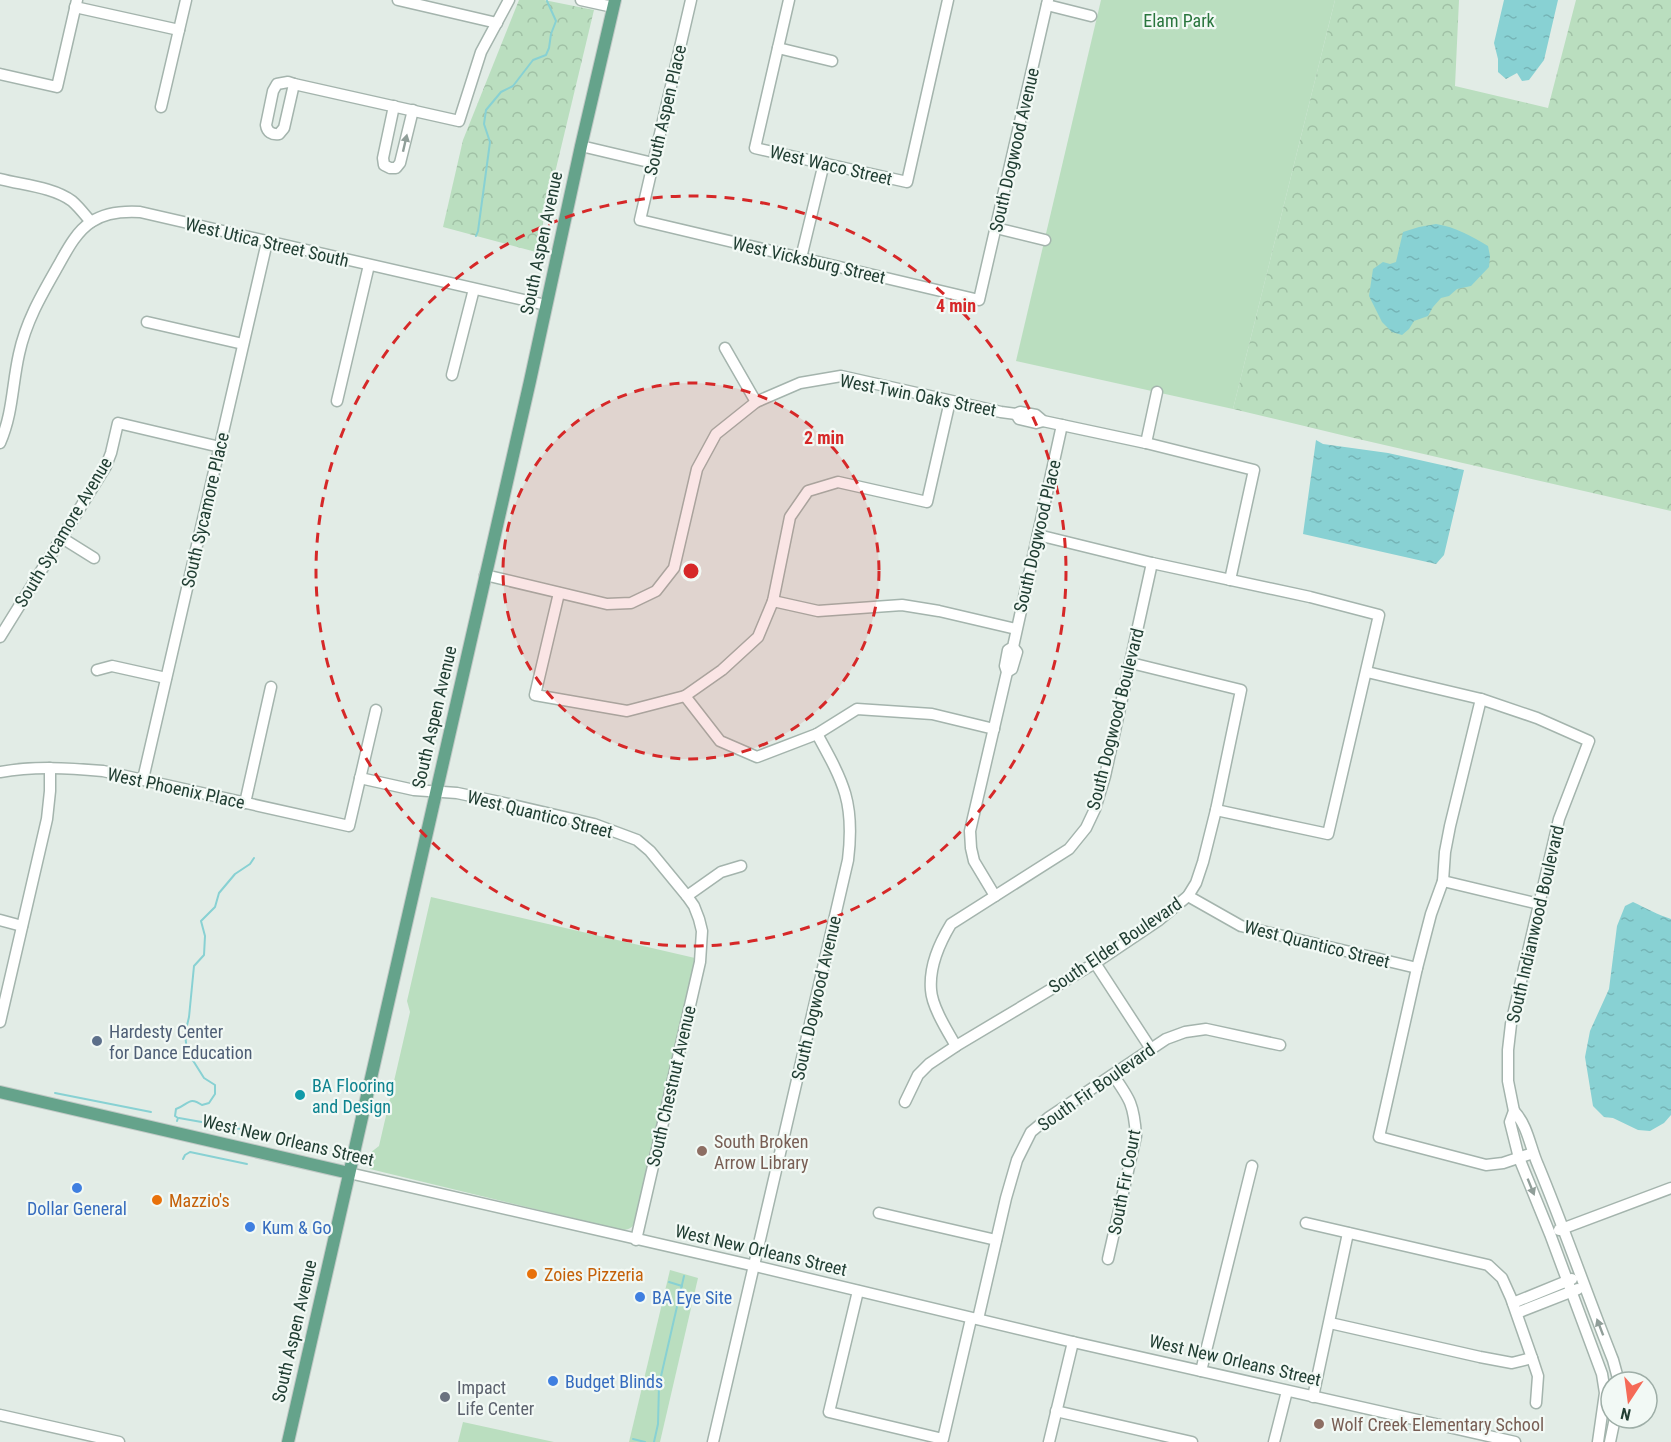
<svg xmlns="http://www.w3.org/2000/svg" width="1671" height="1442" font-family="'Roboto Condensed',sans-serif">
	<defs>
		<pattern id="forest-crowns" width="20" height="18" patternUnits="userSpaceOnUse" patternTransform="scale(1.5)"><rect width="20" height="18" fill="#badebf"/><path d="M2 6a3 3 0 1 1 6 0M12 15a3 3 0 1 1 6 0" fill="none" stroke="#a0c0a5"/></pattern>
		<pattern id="water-ripples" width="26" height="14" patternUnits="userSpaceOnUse" patternTransform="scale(1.5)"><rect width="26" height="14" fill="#88d1d3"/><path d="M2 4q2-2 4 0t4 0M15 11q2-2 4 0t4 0" fill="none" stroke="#75b4b6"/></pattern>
	</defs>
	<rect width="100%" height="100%" fill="#e2ece6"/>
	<g fill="#badebf">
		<polygon points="1101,0 1335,0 1233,409 1016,361"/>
		<path d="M431,897L695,958L637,1218C634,1226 631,1230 622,1230L370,1169L369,1167L370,1153L379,1146L410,1012L407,1001Z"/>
		<polygon points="670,1270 698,1278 660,1442 629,1442"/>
		<polygon points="463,1422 554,1442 458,1442"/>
	</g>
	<g fill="url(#forest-crowns)">
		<polygon points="519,0 544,0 594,10 536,252 443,227 463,140"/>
		<polygon points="1335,0 1459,0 1455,86 1548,108 1576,0 1671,0 1671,511 1354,438 1233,409"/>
	</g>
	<g fill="url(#water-ripples)">
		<polygon points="1504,0 1558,0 1544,60 1529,80 1522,81 1517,73 1506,79 1498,72 1498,59 1494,43"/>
		<path d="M1436,224C1456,227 1471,236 1488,246L1490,256L1489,267L1471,286L1457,289L1449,296L1441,298L1433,307L1428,316L1414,321L1409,329L1402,335L1392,332L1382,322L1369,296L1373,269L1383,262L1390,264L1396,262L1403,232L1419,227Z"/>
		<polygon points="1316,440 1323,444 1388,453 1464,470 1444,555 1436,564 1303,534"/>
		<path d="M1633,902C1646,908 1658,915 1671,919V1115L1664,1123L1650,1131L1638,1130L1613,1118L1604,1117L1593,1106L1585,1057L1590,1031L1609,989L1617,926L1625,906Z"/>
	</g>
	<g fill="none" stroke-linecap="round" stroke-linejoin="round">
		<g stroke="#88d1d3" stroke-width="2">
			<polyline points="476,236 478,231 490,142 484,124 486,110 501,92 513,86 533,60 546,55 549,48 551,34 556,21 547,1"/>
			<polyline points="55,1093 151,1112"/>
			<polyline points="179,1118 241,1129"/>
			<path d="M177,1121L178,1118L175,1116L176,1109C189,1104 189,1096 202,1105L209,1103L215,1094V1085L204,1078L187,1051L185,1034L189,1017L194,966L204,955L205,936L201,921L215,907L219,893L235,874L250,864L254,858"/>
			<polyline points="183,1159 185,1155 190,1152 247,1164"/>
			<polyline points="669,1282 682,1286"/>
			<polyline points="633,1439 645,1442"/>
			<polyline points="654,1442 658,1424 659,1385 684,1276"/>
		</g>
		<g stroke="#a4b4ad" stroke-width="13">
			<g id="minor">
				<polyline points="398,0 497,23"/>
				<polyline points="581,0 613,7"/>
				<polyline points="691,0 640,220 979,300 1048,0"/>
				<polyline points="789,0 755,148 907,182 948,0"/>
				<polyline points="1047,5 1091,16"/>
				<polyline points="75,7 179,30"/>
				<polyline points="778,48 832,61"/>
				<polyline points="0,74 57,87 77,0"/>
				<path d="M288,82L294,84L284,128L279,134C272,135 267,132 266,125L273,91L277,84Z"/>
				<polyline points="294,84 459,121 481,52 509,0"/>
				<polyline points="394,106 383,158 384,165 390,168 396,168 400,163 413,110"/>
				<polyline points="161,107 186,0"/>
				<polyline points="581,146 653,163"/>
				<path d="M0,179C23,185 53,187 72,201C79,207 85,215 91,222"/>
				<polyline points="996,228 1045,240"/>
				<polyline points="801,258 824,163"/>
				<polyline points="147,322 243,344"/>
				<polyline points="725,348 756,402"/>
				<polyline points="452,375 474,289"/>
				<polyline points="337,401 369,265"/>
				<polyline points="1016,414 1019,419 1036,423 1043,421"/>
				<path d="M0,443C13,413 12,385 19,354C26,321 42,294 58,266C67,250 76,232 91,222C106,212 123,211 140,212L546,305"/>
				<polyline points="1146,443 1157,392"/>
				<polyline points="1038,535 1152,563 1310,597 1379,615 1328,834 1216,810"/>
				<polyline points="62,538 94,558"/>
				<polyline points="485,575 607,604 631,603 656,591 674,568 697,469 716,434 756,402 800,383 841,376 1001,412 1016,414 1020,412 1036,415 1043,421 1146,443 1254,470 1230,580"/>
				<polyline points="559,593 535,695 627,711 685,696 722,670 758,637 773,601 790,517 808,491 838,482 927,502 950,401"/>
				<polyline points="773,601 818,611 902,605 939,611 1016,629"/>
				<polyline points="0,637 106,466 111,453 118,423 220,447"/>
				<polyline points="97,670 112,666 166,678"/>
				<polyline points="1007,672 1012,669 1017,652 1013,647"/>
				<polyline points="1367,672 1481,699 1537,718 1589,741 1559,819 1511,1024 1508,1050 1508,1081 1514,1111 1510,1122 1519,1158 1550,1234 1602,1374 1605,1393 1598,1442"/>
				<polyline points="685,696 720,741 757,757 817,734 857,709 932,714 994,729"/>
				<polyline points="1481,699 1450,826 1445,852 1443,881 1431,914 1417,968 1379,1137 1486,1165 1503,1163 1533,1153"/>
				<path d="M0,772C34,766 68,768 103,771L349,826L376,710"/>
				<polyline points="360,778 414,790 457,793 495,801 594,824 637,840 650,851 687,896 694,906 699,919 702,931 700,962 636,1240"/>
				<polyline points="143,779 267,242"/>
				<polyline points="245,803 271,687"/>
				<polyline points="1443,881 1539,904"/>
				<polyline points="687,896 721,872 741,866"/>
				<polyline points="995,896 974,861 971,848 970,831 1007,672 1005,666 1008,650 1013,647 1062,425"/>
				<polyline points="1188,896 1241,926 1417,968"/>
				<polyline points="0,920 22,926"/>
				<polyline points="1095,963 1151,1049"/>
				<polyline points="0,1022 47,819 50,791 50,768"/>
				<path d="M956,1046C948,1032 932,1007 931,990C929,966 939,944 951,924L1069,849L1086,828L1095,809L1105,776L1152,563"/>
				<polyline points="905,1102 918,1075 929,1064 956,1046 1095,963 1159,920 1188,896 1196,883 1203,862 1216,810 1241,690 1131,663"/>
				<path d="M1514,1111C1528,1126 1530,1147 1538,1165C1565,1230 1587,1295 1613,1360L1619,1382"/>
				<polyline points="349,1173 755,1266 1073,1342 1515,1442"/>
				<polyline points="879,1213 996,1240"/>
				<polyline points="1306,1223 1488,1265 1502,1278 1511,1298 1532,1358 1538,1376 1536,1403"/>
				<polyline points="1559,1230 1671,1188"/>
				<path d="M1108,1259L1136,1136C1134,1105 1130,1099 1113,1075"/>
				<polyline points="858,1291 829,1412 943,1439 971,1319"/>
				<polyline points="1513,1303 1572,1279"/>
				<polyline points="1517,1313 1578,1289"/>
				<polyline points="978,1319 1006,1198 1017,1160 1031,1132 1048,1118 1166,1039 1185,1032 1206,1029 1280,1045"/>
				<polyline points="1330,1323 1480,1357 1512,1363 1532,1358"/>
				<polyline points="1201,1371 1252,1166"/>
				<polyline points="1313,1397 1348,1233"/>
				<polyline points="1056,1411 1192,1442"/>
				<polyline points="0,1415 119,1442"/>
				<path d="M713,1442L848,860C855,803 844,783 817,734"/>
				<polyline points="1049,1442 1073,1342"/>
				<polyline points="1274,1442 1287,1391"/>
				<polyline points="1610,1442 1615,1418"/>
			</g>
		</g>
		<g stroke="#c1c9c6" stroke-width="14">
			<g id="major">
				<polyline points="0,1092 349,1173"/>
				<polyline points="288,1442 530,381 581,146 615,0"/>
			</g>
		</g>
		<use href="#minor" stroke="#fff" stroke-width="10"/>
		<use href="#major" stroke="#65a38b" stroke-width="12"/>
	</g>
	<defs><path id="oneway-solid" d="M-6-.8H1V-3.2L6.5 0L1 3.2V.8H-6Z" transform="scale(1.5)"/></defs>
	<g fill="#909e99">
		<use href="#oneway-solid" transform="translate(405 143) rotate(-77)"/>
		<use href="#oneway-solid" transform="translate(1531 1187) rotate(68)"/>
		<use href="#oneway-solid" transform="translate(1600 1327) rotate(-111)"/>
	</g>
	<circle cx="691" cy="571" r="188" fill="#d62828" fill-opacity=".12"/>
	<g fill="none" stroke="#d62828" stroke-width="3" stroke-dasharray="10 8">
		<circle cx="691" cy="571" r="188"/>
		<circle cx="691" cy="571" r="375"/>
	</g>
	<circle fill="#5c6f8a" stroke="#f2f9f5" stroke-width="2" cx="97" cy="1041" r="6"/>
	<circle fill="#0f9aa8" stroke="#f2f9f5" stroke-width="2" cx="300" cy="1095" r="6"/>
	<g fill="#8d6e63" stroke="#f2f9f5" stroke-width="2">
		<circle cx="702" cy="1151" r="6"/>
		<circle cx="1319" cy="1424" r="6"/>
	</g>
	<g fill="#3f7fe0" stroke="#f2f9f5" stroke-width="2">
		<circle cx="77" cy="1188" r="6"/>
		<circle cx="250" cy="1227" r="6"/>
		<circle cx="640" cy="1297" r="6"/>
		<circle cx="553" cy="1381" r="6"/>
	</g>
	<g fill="#e8710a" stroke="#f2f9f5" stroke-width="2">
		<circle cx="157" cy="1200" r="6"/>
		<circle cx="532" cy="1274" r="6"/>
	</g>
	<circle fill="#6b7280" stroke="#f2f9f5" stroke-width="2" cx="445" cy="1397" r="6"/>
	<g text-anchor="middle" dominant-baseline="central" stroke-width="4.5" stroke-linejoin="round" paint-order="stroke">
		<g font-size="18" fill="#2a763e" stroke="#f2f9f5">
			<text x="1179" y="20">Elam Park</text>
		</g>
		<g font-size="18" fill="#213e33" stroke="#f2f9f5">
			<text transform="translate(665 110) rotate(-77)">South Aspen Place</text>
			<text transform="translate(1014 150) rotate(-77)">South Dogwood Avenue</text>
			<text transform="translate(831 165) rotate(13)">West Waco Street</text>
			<text transform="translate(267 242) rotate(13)">West Utica Street South</text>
			<text transform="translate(541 243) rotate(-78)">South Aspen Avenue</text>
			<text transform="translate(809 260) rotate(13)">West Vicksburg Street</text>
			<text transform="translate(918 395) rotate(11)">West Twin Oaks Street</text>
			<text transform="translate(205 510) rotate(-77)">South Sycamore Place</text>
			<text transform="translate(63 532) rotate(-59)">South Sycamore Avenue</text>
			<text transform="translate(1037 536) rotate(-77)">South Dogwood Place</text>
			<text transform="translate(434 717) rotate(-77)">South Aspen Avenue</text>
			<text transform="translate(1115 719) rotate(-76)">South Dogwood Boulevard</text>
			<text transform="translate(176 788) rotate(12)">West Phoenix Place</text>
			<text transform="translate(540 814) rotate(14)">West Quantico Street</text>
			<text transform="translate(1535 924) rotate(-77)">South Indianwood Boulevard</text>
			<text transform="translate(1317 944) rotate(14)">West Quantico Street</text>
			<text transform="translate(1115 945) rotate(-34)">South Elder Boulevard</text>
			<text transform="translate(816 998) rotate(-77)">South Dogwood Avenue</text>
			<text transform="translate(671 1086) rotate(-77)">South Chestnut Avenue</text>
			<text transform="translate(1096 1087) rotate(-35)">South Fir Boulevard</text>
			<text transform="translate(288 1140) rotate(13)">West New Orleans Street</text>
			<text transform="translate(1124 1182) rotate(-79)">South Fir Court</text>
			<text transform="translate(761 1250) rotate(13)">West New Orleans Street</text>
			<text transform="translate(294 1331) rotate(-77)">South Aspen Avenue</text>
			<text transform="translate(1235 1360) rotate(13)">West New Orleans Street</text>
		</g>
		<g font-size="18" fill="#4e5e75" stroke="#f2f9f5" text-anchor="start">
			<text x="109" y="1031">Hardesty Center<tspan x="109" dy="21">for Dance Education</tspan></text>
		</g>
		<g font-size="18" fill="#0d838f" stroke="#f2f9f5" text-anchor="start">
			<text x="312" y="1085">BA Flooring<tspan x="312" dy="21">and Design</tspan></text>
		</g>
		<g font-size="18" fill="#785e54" stroke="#f2f9f5" text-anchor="start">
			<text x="714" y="1141">South Broken<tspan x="714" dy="21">Arrow Library</tspan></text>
			<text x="1331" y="1424">Wolf Creek Elementary School</text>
		</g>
		<g font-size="18" fill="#c56008" stroke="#f2f9f5" text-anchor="start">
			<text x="169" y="1200">Mazzio's</text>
			<text x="544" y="1274">Zoies Pizzeria</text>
		</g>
		<g font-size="18" fill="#366cbe" stroke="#f2f9f5" text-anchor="start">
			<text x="77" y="1208" text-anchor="middle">Dollar General</text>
			<text x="262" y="1227">Kum &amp; Go</text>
			<text x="652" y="1297">BA Eye Site</text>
			<text x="565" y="1381">Budget Blinds</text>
		</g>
		<g font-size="18" fill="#5b616d" stroke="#f2f9f5" text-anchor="start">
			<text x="457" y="1387">Impact<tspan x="457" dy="21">Life Center</tspan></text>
		</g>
	</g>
	<circle cx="691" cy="571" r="9" fill="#d62828" stroke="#f2f9f5" stroke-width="3"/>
	<g font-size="18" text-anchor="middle" font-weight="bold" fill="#d62828" stroke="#f2f9f5" stroke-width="4.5" stroke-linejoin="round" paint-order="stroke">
		<text x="956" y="312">4 min</text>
		<text x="824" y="444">2 min</text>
	</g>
	<g transform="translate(1629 1400) rotate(193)"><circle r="28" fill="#f2f9f5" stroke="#9eaea7" stroke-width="1.5"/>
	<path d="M0-4.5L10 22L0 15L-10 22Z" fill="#f56a57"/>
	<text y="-9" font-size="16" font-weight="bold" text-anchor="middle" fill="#213e33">N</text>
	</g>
</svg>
